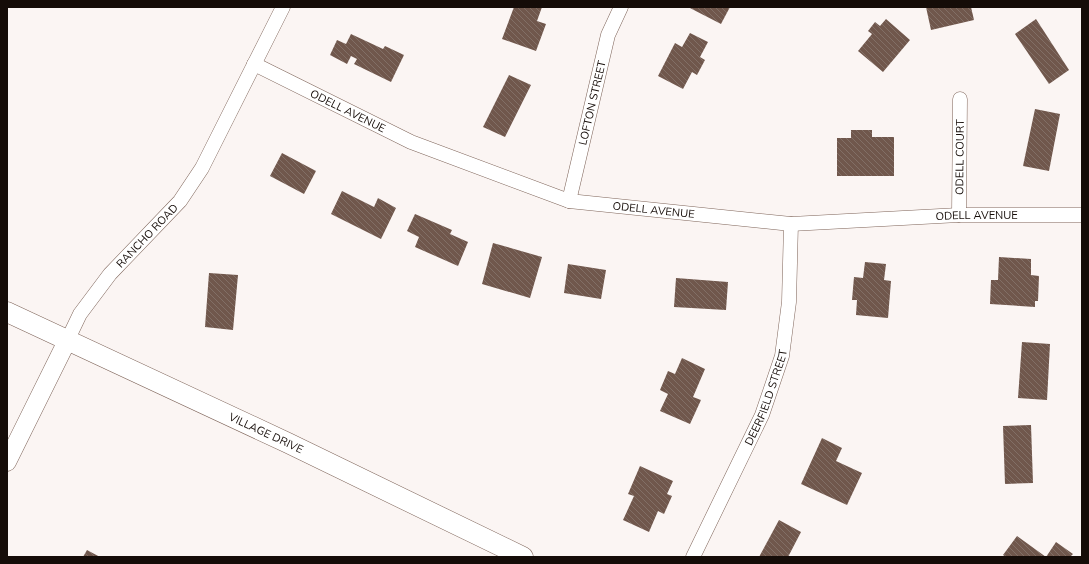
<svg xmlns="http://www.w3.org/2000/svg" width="1089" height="564" font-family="Mulish,sans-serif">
	<defs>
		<pattern id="building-back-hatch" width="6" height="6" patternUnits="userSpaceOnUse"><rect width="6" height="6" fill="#70574c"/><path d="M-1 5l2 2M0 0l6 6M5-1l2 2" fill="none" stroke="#826f66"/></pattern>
	</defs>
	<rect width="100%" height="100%" fill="#fbf5f3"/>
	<g fill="url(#building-back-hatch)">
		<polygon points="514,7 542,7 537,21 546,24 536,51 502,39"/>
		<polygon points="688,7 730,7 721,24"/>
		<polygon points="926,7 971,7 974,20 931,30"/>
		<polygon points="886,19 910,40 883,72 858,51 872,34 868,31 875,22 880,26"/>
		<polygon points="1036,19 1069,70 1049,84 1015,34"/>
		<polygon points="690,33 708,42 700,57 705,60 697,75 692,72 683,89 658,76 675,43 682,47"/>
		<polygon points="351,34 383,49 385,46 404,55 391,82 354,64 357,59 351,56 347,64 330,55 337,40 346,44"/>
		<polygon points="509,75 531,85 505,137 483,127"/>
		<polygon points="1035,109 1060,114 1049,171 1023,166"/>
		<polygon points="851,130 872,130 872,137 894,137 894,176 837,176 837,138 851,138"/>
		<polygon points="282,153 316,171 304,194 270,176"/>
		<polygon points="342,191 374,207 378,198 396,208 381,239 331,214"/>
		<polygon points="415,214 452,230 450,234 468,242 458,266 415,247 419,237 407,231"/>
		<polygon points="493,243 542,257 530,298 482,284"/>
		<polygon points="999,257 1031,259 1031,275 1039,276 1038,301 1035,301 1035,307 990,304 991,280 998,280"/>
		<polygon points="865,262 886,264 884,280 891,281 888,318 856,315 857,300 852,300 854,277 863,278"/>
		<polygon points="568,264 606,270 601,299 564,293"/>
		<polygon points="209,273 238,275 233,330 205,327"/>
		<polygon points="676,278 728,282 726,310 674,307"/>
		<polygon points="1022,342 1050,344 1047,400 1018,398"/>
		<polygon points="682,358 705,369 693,397 701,400 690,424 660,411 668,394 660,390 668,371 675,374"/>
		<polygon points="1031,425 1033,483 1005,484 1003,426"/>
		<polygon points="822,438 842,448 836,461 862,473 847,505 801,484"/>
		<polygon points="640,466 673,481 667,494 672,496 664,514 658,511 649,532 623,520 634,496 628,494"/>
		<polygon points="779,520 801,532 788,557 759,557"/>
		<polygon points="1017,536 1046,557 1056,542 1073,554 1070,557 1006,557 1003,555"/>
		<polygon points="87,550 100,557 83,557"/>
	</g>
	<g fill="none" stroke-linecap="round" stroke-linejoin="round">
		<g stroke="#7f655a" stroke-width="15">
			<g id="minor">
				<path id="s1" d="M254,64L411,142L569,201L791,224L959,215H1082"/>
				<path id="s2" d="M569,201L608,35L621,7"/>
				<path id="s3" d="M959,215L960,99"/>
				<path id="s4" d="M68,339L80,314L110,274L180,201L202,168L283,7"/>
				<path id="s5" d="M693,557L762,415L782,356L789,302L791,224"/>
			</g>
		</g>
		<g stroke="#7f655a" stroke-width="19">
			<polyline id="tertiary" points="7,462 68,339"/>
		</g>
		<g stroke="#7f655a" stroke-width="21">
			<g id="secondary">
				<path id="s6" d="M7,312L288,443L523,557"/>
			</g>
		</g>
		<use href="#minor" stroke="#fff" stroke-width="14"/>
		<use href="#tertiary" stroke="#fff" stroke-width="18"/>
		<use href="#secondary" stroke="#fff" stroke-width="20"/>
	</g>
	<g text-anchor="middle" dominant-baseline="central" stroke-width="4" stroke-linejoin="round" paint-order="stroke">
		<g font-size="11" fill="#150c08" stroke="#fff">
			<text stroke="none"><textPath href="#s2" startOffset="101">LOFTON STREET</textPath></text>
			<text stroke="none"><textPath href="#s1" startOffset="105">ODELL AVENUE</textPath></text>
			<text stroke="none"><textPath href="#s3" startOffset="58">ODELL COURT</textPath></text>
			<text stroke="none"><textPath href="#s1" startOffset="429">ODELL AVENUE</textPath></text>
			<text stroke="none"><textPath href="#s1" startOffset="753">ODELL AVENUE</textPath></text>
			<text stroke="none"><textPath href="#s4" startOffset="131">RANCHO ROAD</textPath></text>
			<text stroke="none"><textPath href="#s5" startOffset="176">DEERFIELD STREET</textPath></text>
			<text stroke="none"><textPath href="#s6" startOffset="286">VILLAGE DRIVE</textPath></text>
		</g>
	</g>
	<rect width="1089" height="564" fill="none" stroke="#150c08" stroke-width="16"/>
</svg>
